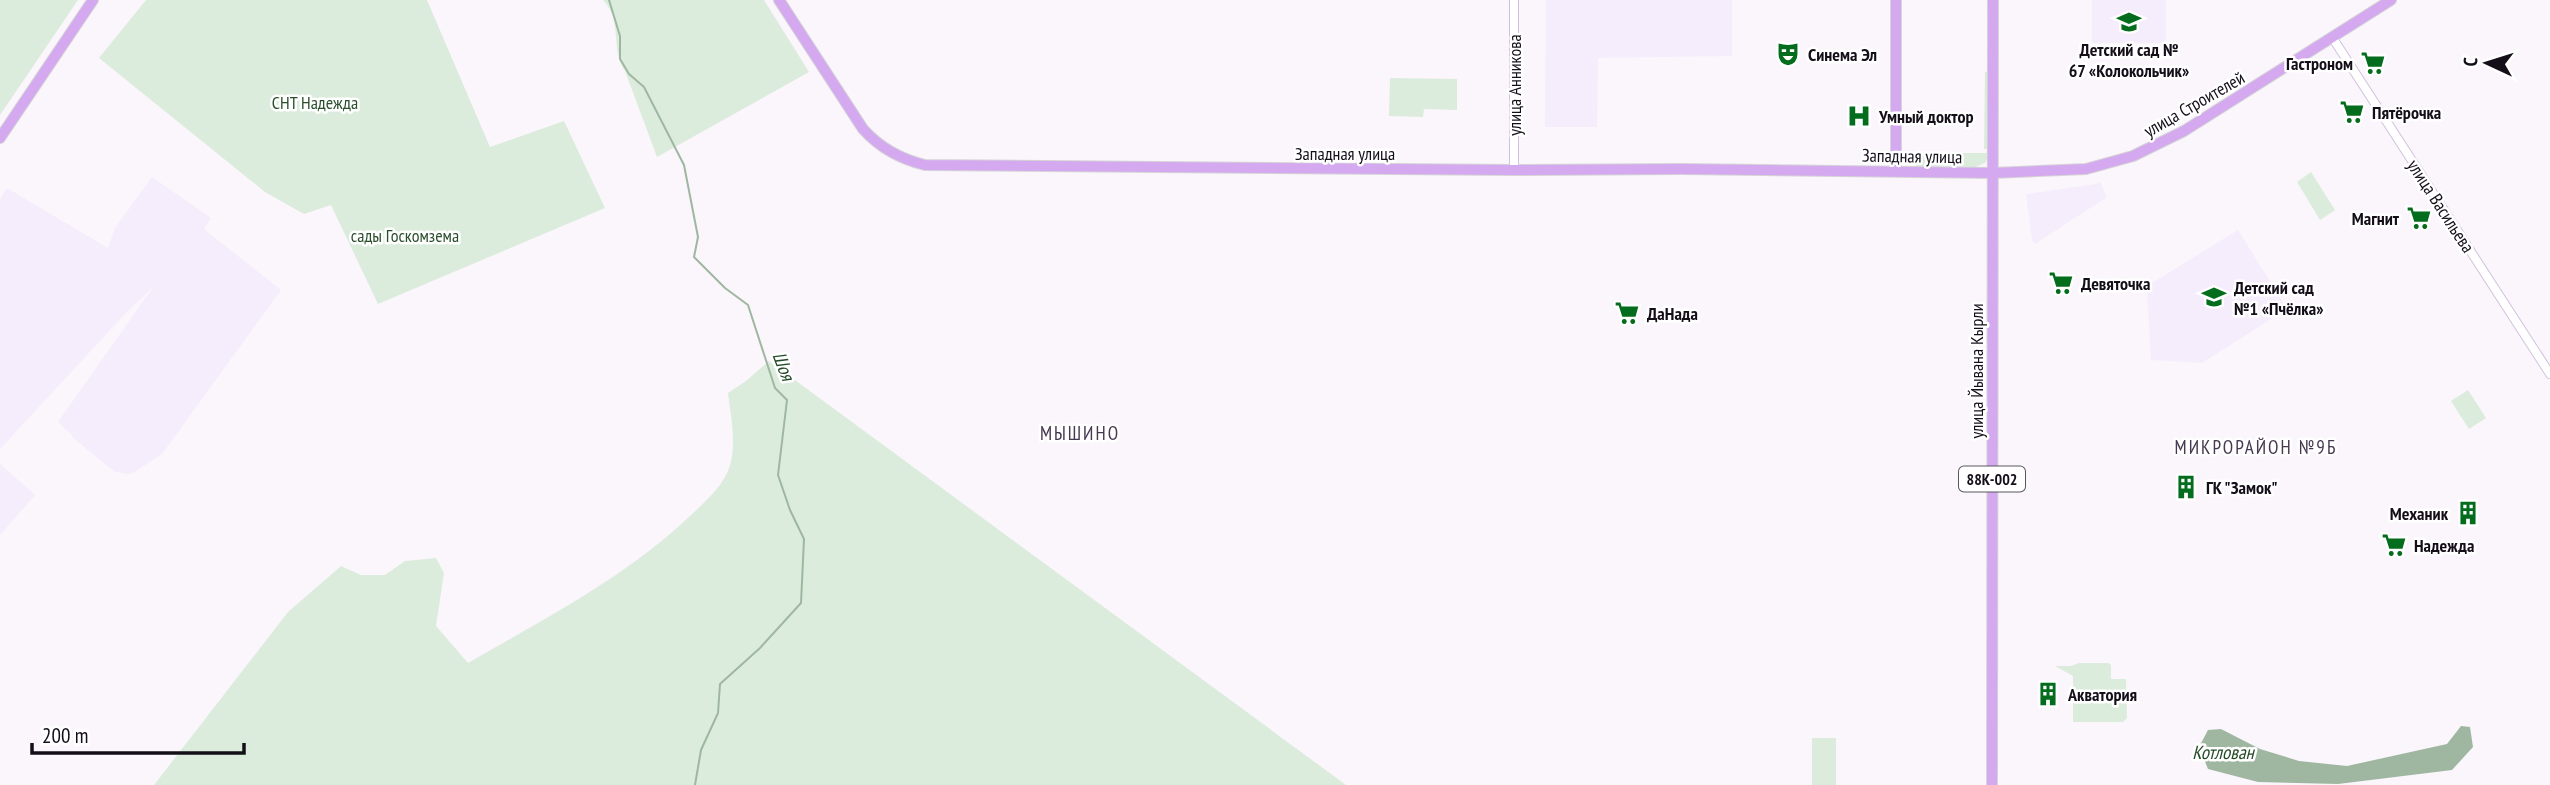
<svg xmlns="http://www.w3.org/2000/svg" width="2550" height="785" font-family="'PT Sans Narrow',sans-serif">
	<rect width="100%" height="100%" fill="#faf6fc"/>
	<g fill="#f6edfc">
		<polygon points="1546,0 1732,0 1732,56 1598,58 1597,127 1545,127"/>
		<rect x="2092" y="0" width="74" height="43"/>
		<polygon points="152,177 211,218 204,229 281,290 162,454 133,473 127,474 115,472 72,437 73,436 58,422 153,287 124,315 0,449 0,199 7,188 108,248 115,228"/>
		<polygon points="2100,182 2107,197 2035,244 2032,240 2026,194 2096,184"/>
		<polygon points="2238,230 2287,309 2202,363 2151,360 2147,286"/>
		<polygon points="0,464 35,495 0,535"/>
	</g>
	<g fill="#dcecdc">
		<polygon points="0,0 78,0 0,115"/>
		<polygon points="146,0 427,0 490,147 564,121 605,208 378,304 331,205 304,214 265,192 99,58"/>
		<path d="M603,0H764L809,72L657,157L625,71C610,50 623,20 603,0Z"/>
		<polygon points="1985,72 1990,73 1989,149 1984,149"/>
		<polygon points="1390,78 1457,79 1457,110 1424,109 1423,117 1389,116"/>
		<polygon points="1908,153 1989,153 1985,163 1975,167 1917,166 1911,163"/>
		<polygon points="2311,172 2335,210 2320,220 2297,182"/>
		<path d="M769,361L1346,785H154L288,612L341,566L361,575H385L405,561L436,558L444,573L436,626L468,663C544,619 626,577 690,516C702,505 717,491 725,477C739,452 731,419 728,393L746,381Z"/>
		<polygon points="2468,390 2486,418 2469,429 2451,401"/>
		<polygon points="2079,663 2108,663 2111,665 2111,679 2126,679 2127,718 2123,722 2073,722 2073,676 2055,666 2071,666"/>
		<rect x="1812" y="738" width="24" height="47"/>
	</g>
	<polygon fill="#9fb7a0" points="2461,726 2470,727 2473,747 2452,770 2338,784 2258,782 2208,769 2199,747 2208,730 2221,729 2260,749 2299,761 2347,766 2447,744"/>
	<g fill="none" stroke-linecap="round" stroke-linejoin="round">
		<polyline stroke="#9fb7a0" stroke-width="2" points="609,0 620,36 620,59 629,74 644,87 684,165 698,237 694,257 725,288 748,305 775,388 787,400 778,475 790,510 804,539 801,603 760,648 720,684 718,713 701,750 695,785"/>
		<g stroke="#d2c1de" stroke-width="10">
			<g id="minor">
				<polyline points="2332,37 2550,374"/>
				<polyline points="1514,170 1514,0"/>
			</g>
		</g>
		<g stroke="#d5d4d6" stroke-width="12">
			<g id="major">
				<path d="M779,0L863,129C880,148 900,159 925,165L1514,170L1682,169L1993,173L2086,169L2133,156L2184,131L2391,0"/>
				<polyline points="1896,0 1896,171"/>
				<polyline points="0,138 93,0"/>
				<polyline points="1992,785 1993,0"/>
			</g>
		</g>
		<use href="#minor" stroke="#fff" stroke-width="8"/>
		<use href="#major" stroke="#d4a9ef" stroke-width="10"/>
	</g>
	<defs>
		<g id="school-bare" transform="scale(1.89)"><path d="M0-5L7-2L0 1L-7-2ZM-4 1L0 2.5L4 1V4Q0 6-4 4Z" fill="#036d1d" stroke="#fff" stroke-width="2.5" paint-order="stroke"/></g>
		<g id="theatre-bare" transform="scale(1.89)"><path d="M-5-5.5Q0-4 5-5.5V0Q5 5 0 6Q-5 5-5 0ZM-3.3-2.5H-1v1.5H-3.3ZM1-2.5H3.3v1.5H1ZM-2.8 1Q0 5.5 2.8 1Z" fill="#036d1d" stroke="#fff" stroke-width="2.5" paint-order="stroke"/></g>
		<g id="supermarket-bare" transform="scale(1.89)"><path d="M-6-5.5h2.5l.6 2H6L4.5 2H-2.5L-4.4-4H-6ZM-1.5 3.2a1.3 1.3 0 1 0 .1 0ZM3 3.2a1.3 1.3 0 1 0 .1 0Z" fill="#036d1d" stroke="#fff" stroke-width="2.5" paint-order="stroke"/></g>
		<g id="hospital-bare" transform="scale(1.89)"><path d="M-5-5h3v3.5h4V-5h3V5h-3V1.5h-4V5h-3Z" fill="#036d1d" stroke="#fff" stroke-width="2.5" paint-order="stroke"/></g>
		<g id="building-bare" transform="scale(1.89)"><path d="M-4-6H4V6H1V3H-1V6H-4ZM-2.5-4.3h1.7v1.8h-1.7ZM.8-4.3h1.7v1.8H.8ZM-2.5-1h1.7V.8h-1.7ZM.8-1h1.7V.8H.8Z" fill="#036d1d" stroke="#fff" stroke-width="2.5" paint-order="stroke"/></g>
	</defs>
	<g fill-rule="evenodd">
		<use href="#school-bare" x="2129" y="22"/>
		<use href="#theatre-bare" x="1788" y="54"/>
		<use href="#supermarket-bare" x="2373" y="63"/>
		<use href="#supermarket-bare" x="2352" y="112"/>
		<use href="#hospital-bare" x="1859" y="116"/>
		<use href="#supermarket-bare" x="2419" y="218"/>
		<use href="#supermarket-bare" x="2061" y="283"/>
		<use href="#school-bare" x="2214" y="297"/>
		<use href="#supermarket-bare" x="1627" y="313"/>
		<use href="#building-bare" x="2186" y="487"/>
		<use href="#building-bare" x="2468" y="513"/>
		<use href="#supermarket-bare" x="2394" y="545"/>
		<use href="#building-bare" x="2048" y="694"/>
	</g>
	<g text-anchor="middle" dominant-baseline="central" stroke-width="5" stroke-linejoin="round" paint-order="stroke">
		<rect fill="#fff" stroke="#5a565e" stroke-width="2" x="1959" y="466.5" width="66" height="25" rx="5"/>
		<g font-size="16" font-weight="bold" fill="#140e19">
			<text x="1992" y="479">88К-002</text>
		</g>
		<g font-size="18" font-weight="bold" fill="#140e19" stroke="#fff" text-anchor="start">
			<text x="2129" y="49" text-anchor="middle">Детский сад №<tspan x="2129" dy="21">67 «Колокольчик»</tspan></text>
			<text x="1808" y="54">Синема Эл</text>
			<text x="2353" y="63" text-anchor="end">Гастроном</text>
			<text x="2372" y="112">Пятёрочка</text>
			<text x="1879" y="116">Умный доктор</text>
			<text x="2399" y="218" text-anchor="end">Магнит</text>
			<text x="2081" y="283">Девяточка</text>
			<text x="2234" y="287">Детский сад<tspan x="2234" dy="21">№1 «Пчёлка»</tspan></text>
			<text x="1647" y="313">ДаНада</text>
			<text x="2206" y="487">ГК "Замок"</text>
			<text x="2448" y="513" text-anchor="end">Механик</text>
			<text x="2414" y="545">Надежда</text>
			<text x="2068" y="694">Акватория</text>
		</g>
		<g font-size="18" fill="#140e19" stroke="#fff">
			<text transform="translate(1514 85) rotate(-90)">улица Анникова</text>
			<text transform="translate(2194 104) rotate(-30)">улица Строителей</text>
			<text x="1345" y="153">Западная улица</text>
			<text transform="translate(1912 156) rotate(1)">Западная улица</text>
			<text transform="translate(2441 206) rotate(57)">улица Васильева</text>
			<text transform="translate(1976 371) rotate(-90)">улица Йывана Кырли</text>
		</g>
		<g font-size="18" fill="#2b4f2d" stroke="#fff">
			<text x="315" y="102">СНТ Надежда</text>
			<text x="405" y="235">сады Госкомзема</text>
		</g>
		<g font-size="19" font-style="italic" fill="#254a27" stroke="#fff">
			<text transform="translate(784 366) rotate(69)">Шоя</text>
			<text x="2223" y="752">Котлован</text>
		</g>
		<g font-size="19" letter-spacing="2" fill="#463850" stroke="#fff">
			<text x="1080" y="433">МЫШИНО</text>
			<text x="2256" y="447">МИКРОРАЙОН №9Б</text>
		</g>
	</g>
	<g transform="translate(2487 63) rotate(274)" stroke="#ffffff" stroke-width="5" paint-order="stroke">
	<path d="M0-5L12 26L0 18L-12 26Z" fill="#140e19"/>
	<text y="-10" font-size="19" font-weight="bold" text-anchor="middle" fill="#140e19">С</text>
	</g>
	<path d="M32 743v10h212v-10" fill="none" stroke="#140e19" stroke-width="3.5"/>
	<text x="42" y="743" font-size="21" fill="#140e19" stroke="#ffffff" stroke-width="5" paint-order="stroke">200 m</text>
</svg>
